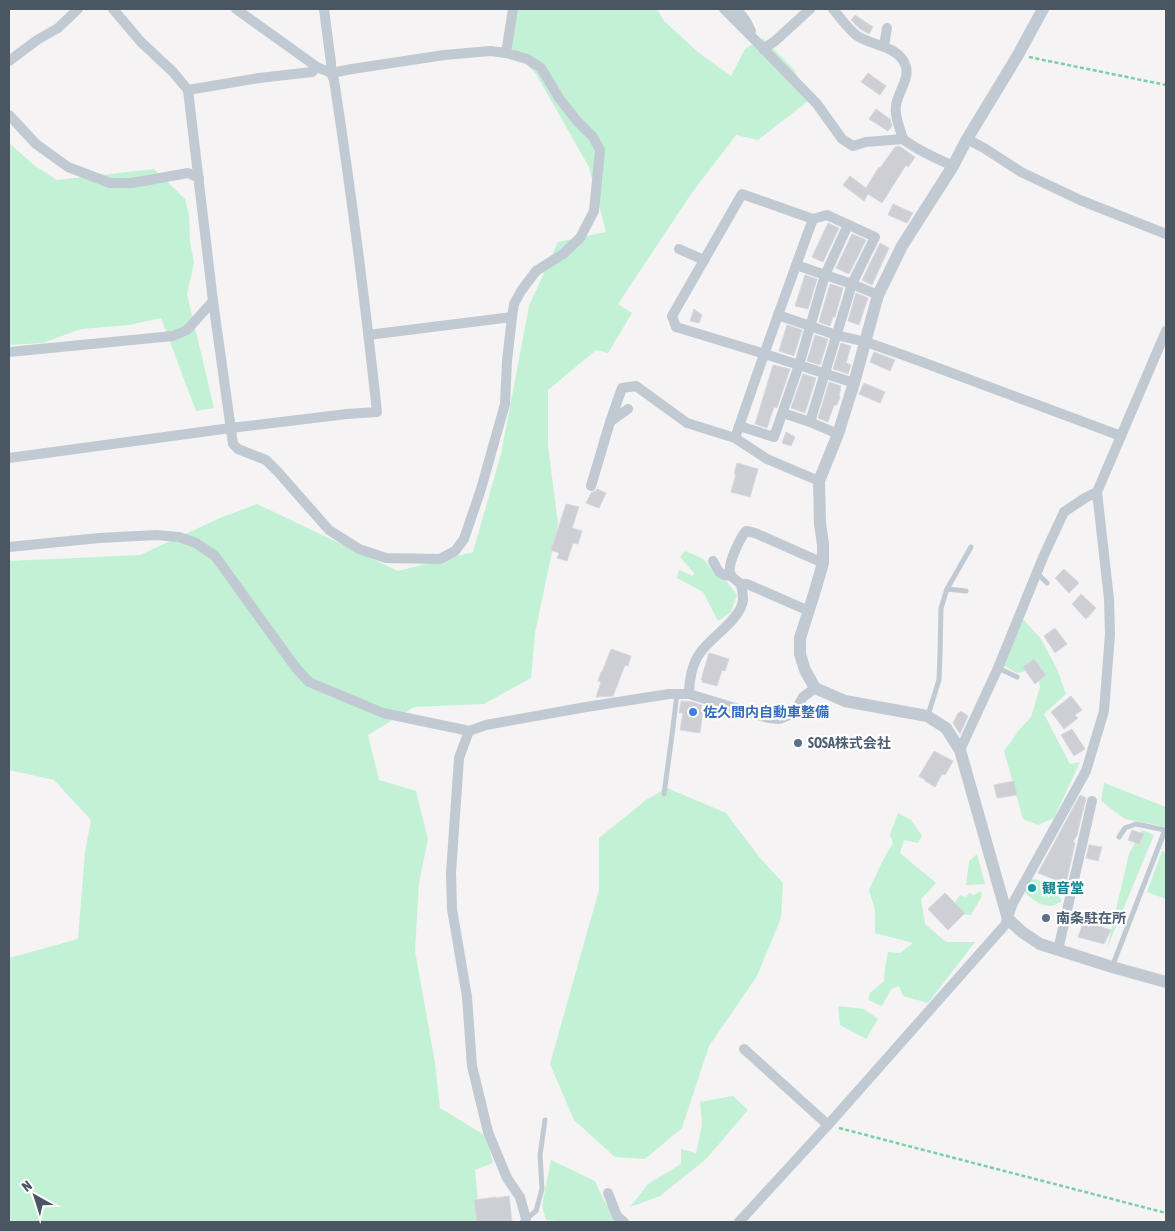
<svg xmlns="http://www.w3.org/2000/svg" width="1175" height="1231" font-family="'Asap Condensed','Noto Sans JP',sans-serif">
	<rect width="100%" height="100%" fill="#f5f3f3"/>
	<g fill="#c3f1d5">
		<polygon points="509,9 657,9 664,21 699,53 731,76 745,49 763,38 795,71 808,101 758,140 736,135 691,194 618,304 632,313 608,353 596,350 548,390 548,446 558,523 535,633 531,678 484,704 414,707 368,735 379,780 416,791 428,839 419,883 415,951 435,1063 440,1108 486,1136 493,1163 475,1170 480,1222 9,1222 10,1147 9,1147 9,958 78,939 85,852 91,820 54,780 9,770 9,561 140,555 220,518 257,504 398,571 473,552 501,454 529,306 558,242 606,232 589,167 536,74 512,48 513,31"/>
		<polygon points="9,143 35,166 57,180 154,169 185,199 189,215 190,241 194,263 187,294 214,408 196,411 161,318 129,325 81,329 43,343 9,345"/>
		<path d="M685,551C691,554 699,556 704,560C713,568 710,576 724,578L737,595L731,612L718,621L703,592L677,578L679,570L693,576L694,573L680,557Z"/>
		<polygon points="1022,618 1041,639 1057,669 1066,694 1044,714 1070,764 1080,762 1054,818 1038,825 1023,819 1004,751 1019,730 1031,717 1040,687 1037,669 1017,673 1003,665"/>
		<polygon points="1104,783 1166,807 1166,827 1125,819 1101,801"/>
		<polygon points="667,788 726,813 760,858 783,883 781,918 757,976 709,1046 682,1128 645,1159 615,1157 574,1120 550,1064 599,890 599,838 646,800"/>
		<polygon points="898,813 911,820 922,836 918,843 904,840 900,853 936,883 921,899 925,924 946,942 975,942 928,1003 903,996 899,986 891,989 882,1006 868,1000 870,993 884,981 885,968 888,952 900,953 913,943 875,933 875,910 869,890 882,862 893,843 890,835"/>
		<polygon points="1142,830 1154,835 1107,948 1129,854"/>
		<polygon points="1162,851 1166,853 1166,899 1147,892"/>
		<polygon points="977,854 985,884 966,885 969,861"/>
		<path d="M1030,878L1044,882V890L1059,896L1062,901C1058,903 1054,906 1050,906C1039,906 1029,897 1022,889Z"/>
		<polygon points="981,891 982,896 971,915 959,914 955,902 960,895 966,897 969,893 974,895"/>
		<polygon points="838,1006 864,1009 878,1019 866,1039 840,1025"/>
		<polygon points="733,1096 748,1110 706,1159 660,1196 630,1207 648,1184 681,1164 681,1149 696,1153 702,1125 700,1102"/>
		<polygon points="551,1160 595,1181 603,1199 619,1222 573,1222 546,1220 542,1206"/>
	</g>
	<g fill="#cdcfd5" stroke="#d7d9de">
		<polygon points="855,15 873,27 869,34 860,29 851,20"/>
		<polygon points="868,73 886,86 880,95 861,82"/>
		<polygon points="876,109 890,119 892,126 888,131 869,119"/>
		<polygon points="899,146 915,157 908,167 906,165 882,203 868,194 864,201 843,185 850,176 866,188 879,167 880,168 895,147"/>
		<polygon points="893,204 913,213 907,223 888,215"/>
		<polygon points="828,223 839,228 823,262 812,257"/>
		<polygon points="852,234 866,240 849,274 836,268"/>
		<polygon points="880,243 889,248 872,285 862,280"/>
		<polygon points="805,275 817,279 808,309 795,306"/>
		<polygon points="830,284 843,288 835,317 833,317 830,326 819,322"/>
		<polygon points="856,293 868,298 859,325 848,321"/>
		<polygon points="694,309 702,315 699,323 690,321"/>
		<polygon points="787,325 802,330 794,356 779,351"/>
		<polygon points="815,335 828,339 820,365 807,361"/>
		<polygon points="841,343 851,346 846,363 851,365 848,374 833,369"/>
		<polygon points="874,352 895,360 890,371 870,362"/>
		<polygon points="773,365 790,369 777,408 774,407 767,428 755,424"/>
		<polygon points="803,374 816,378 805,413 791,408"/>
		<polygon points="829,382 841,386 839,396 840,397 837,405 834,405 828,422 818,418"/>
		<polygon points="864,383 885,392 880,403 859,394"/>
		<polygon points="786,432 795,437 791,446 782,443"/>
		<polygon points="737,463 758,469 750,497 731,492 736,474 734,474"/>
		<polygon points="597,489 606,493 599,508 586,503 591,493 595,491"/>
		<polygon points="566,504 579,507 572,528 582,531 578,544 573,543 567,561 557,558 559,553 551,550"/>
		<polygon points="1064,569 1079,583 1069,593 1055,578"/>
		<polygon points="1081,594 1096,608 1086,619 1072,604"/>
		<polygon points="1055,628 1067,644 1055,653 1044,636"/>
		<polygon points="611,649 631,656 628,666 625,665 613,696 596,697 601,682 598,681 601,672 602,672"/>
		<polygon points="709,653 729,659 725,671 722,670 717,686 702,682 703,680 701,680"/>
		<polygon points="1034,659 1046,675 1035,684 1023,667"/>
		<polygon points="1071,696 1082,710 1075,715 1078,718 1064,729 1051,712"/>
		<polygon points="681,701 693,702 702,705 701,709 703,710 700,733 680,730 683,713 679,713"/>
		<polygon points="961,711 968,716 960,734 953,723 958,713 959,713"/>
		<polygon points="1072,729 1085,749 1074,756 1061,735"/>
		<polygon points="934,751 953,761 945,775 942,774 935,787 925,781 925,780 919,776"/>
		<polygon points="1014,781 1017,795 997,798 994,785"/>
		<polygon points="1080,795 1086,798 1077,835 1073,842 1075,843 1066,884 1038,873"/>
		<polygon points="1132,830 1144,834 1139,844 1128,840"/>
		<polygon points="1089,845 1102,847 1098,861 1086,858"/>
		<polygon points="945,893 965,913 948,930 928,909"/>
		<polygon points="1084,921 1111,930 1104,944 1078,937"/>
		<polygon points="509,1196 512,1222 477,1222 474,1200 496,1197 496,1198"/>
	</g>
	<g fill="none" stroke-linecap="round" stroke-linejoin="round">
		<g stroke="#7ad0a6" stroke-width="2.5" stroke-dasharray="4 2.5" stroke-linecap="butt">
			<polyline points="1029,57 1166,85"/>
			<polyline points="839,1128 1166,1213"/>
		</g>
		<g stroke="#c1cad2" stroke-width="5">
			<polyline points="1037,573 1047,583"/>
			<polyline points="947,589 966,591"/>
			<polyline points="998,668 1017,677"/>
			<polyline points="928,715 939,680 940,654 941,608 947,589 971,547"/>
			<polyline points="664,794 672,735 677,694"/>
			<polyline points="1112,967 1165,830 1136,824 1125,828 1119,837"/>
			<polyline points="526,1219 536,1211 542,1189 540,1155 545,1120"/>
		</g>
		<g stroke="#c1cad2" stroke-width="10">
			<polyline points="113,9 141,42 173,72 188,90 213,301 233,444 238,449 266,460 278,472 329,530 359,549 386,558 440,559 455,551 464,539 481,489 505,404 507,361 512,317 514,304 521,291 536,271 563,254 580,238 594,211 600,150 593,137 577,121 559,98 541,68 527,59 506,53 490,51 444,55 352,69 331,73 317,67 236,9"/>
			<path d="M724,9L754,39L817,104L842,139L853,146L866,142L903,139C918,151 936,158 953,166"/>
			<polyline points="737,9 746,21 751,31"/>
			<path d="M833,9C840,18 847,27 856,35C871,46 897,45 905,64C911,77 898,92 896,105C894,116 900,128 903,139"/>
			<polyline points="884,46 887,28"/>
			<polyline points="763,49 775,41 810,9"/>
			<polyline points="506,53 513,9"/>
			<polyline points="9,61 37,40 58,28 78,9"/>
			<polyline points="188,90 259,78 312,72 317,67"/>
			<polyline points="9,115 36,144 68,167 110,183 132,183 188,173 199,178"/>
			<polyline points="967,139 984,148 1021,172 1080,200 1166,234"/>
			<polyline points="679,249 704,260"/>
			<polyline points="796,265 852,284 878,295"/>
			<polyline points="778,315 836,335 866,342 906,356 1121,436"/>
			<polyline points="368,335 512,317"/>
			<polyline points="9,352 173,336 187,330 213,301"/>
			<polyline points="783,413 810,422 838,434"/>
			<polyline points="611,421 628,409"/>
			<polyline points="810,422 852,284 875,237 827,215 813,219"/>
			<polyline points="739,426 774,437 799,365 825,275 848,225"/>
			<path d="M735,438C760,365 786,292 813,219L742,194L672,316L676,327L765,354L854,383"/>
			<path d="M9,458L231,428L347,414L377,412C365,301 351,190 334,80L331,73V63L324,9"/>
			<polyline points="591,486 610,422 622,388 636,386 687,423 735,438 767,459 819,481"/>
			<polyline points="1097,492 1166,331"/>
			<polyline points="9,547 99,538 156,535 179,537 196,543 215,556 296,668 309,682 383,713 460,729 469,731 486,725 586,707 669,694 689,694 768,718 780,719 787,716 795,711 803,697 815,688"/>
			<path d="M713,561C718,571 719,575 731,576"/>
			<path d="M809,611L747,584H741C737,581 731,578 730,572C728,563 740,538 746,531L755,533L823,563"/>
			<path d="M689,694C689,681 692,664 700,653C711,637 741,619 743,600C743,595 742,589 741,584"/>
			<polyline points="469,731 459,758 451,873 452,909 467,997 472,1066 488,1132 507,1178 520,1197 526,1219 525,1222"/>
			<polyline points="1058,950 1092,801"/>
			<polyline points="744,1049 828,1125"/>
			<polyline points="608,1193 617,1216 624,1222"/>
			<polyline points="739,1222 828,1125 1005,925 1013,903 1086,771 1104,711 1110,634 1109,599 1097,492 1085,498 1064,512 1044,555 998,668 960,750"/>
		</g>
		<polyline stroke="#c1cad2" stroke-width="12" points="1043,9 1018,55 967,139 953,166 902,246 878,295 854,383 838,434 819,481 820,524 823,544 823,563 814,594 800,638 800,654 805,670 815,688 845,701 927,716 946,728 960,750 1008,919 1022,932 1040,944 1112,967 1166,982"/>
	</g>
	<circle fill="#3f7fe0" stroke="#fff" stroke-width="2" cx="693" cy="712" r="5"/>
	<g fill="#5c6f8a" stroke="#fff" stroke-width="2">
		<circle cx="798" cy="743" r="5"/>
		<circle cx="1046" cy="918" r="5"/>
	</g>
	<circle fill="#0f9aa8" stroke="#fff" stroke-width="2" cx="1032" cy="888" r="5"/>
	<g text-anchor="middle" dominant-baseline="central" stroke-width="4.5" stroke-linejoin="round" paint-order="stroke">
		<g font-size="14" font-weight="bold" fill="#366cbe" stroke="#fff" text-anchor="start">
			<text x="703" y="712">佐久間内自動車整備</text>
		</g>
		<g font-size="14" font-weight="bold" fill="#4e5e75" stroke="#fff" text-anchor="start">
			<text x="808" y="743">SOSA株式会社</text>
			<text x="1056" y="918">南条駐在所</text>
		</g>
		<g font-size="14" font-weight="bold" fill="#0d838f" stroke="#fff" text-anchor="start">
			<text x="1042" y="888">観音堂</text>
		</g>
	</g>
	<rect width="1175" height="1231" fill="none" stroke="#4a5661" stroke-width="20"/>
	<g transform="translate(35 1196) rotate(321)" stroke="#ffffff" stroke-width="4" paint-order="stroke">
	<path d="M0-4L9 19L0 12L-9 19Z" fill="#4a5661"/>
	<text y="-8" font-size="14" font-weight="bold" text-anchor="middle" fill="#4a5661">N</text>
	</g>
</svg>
